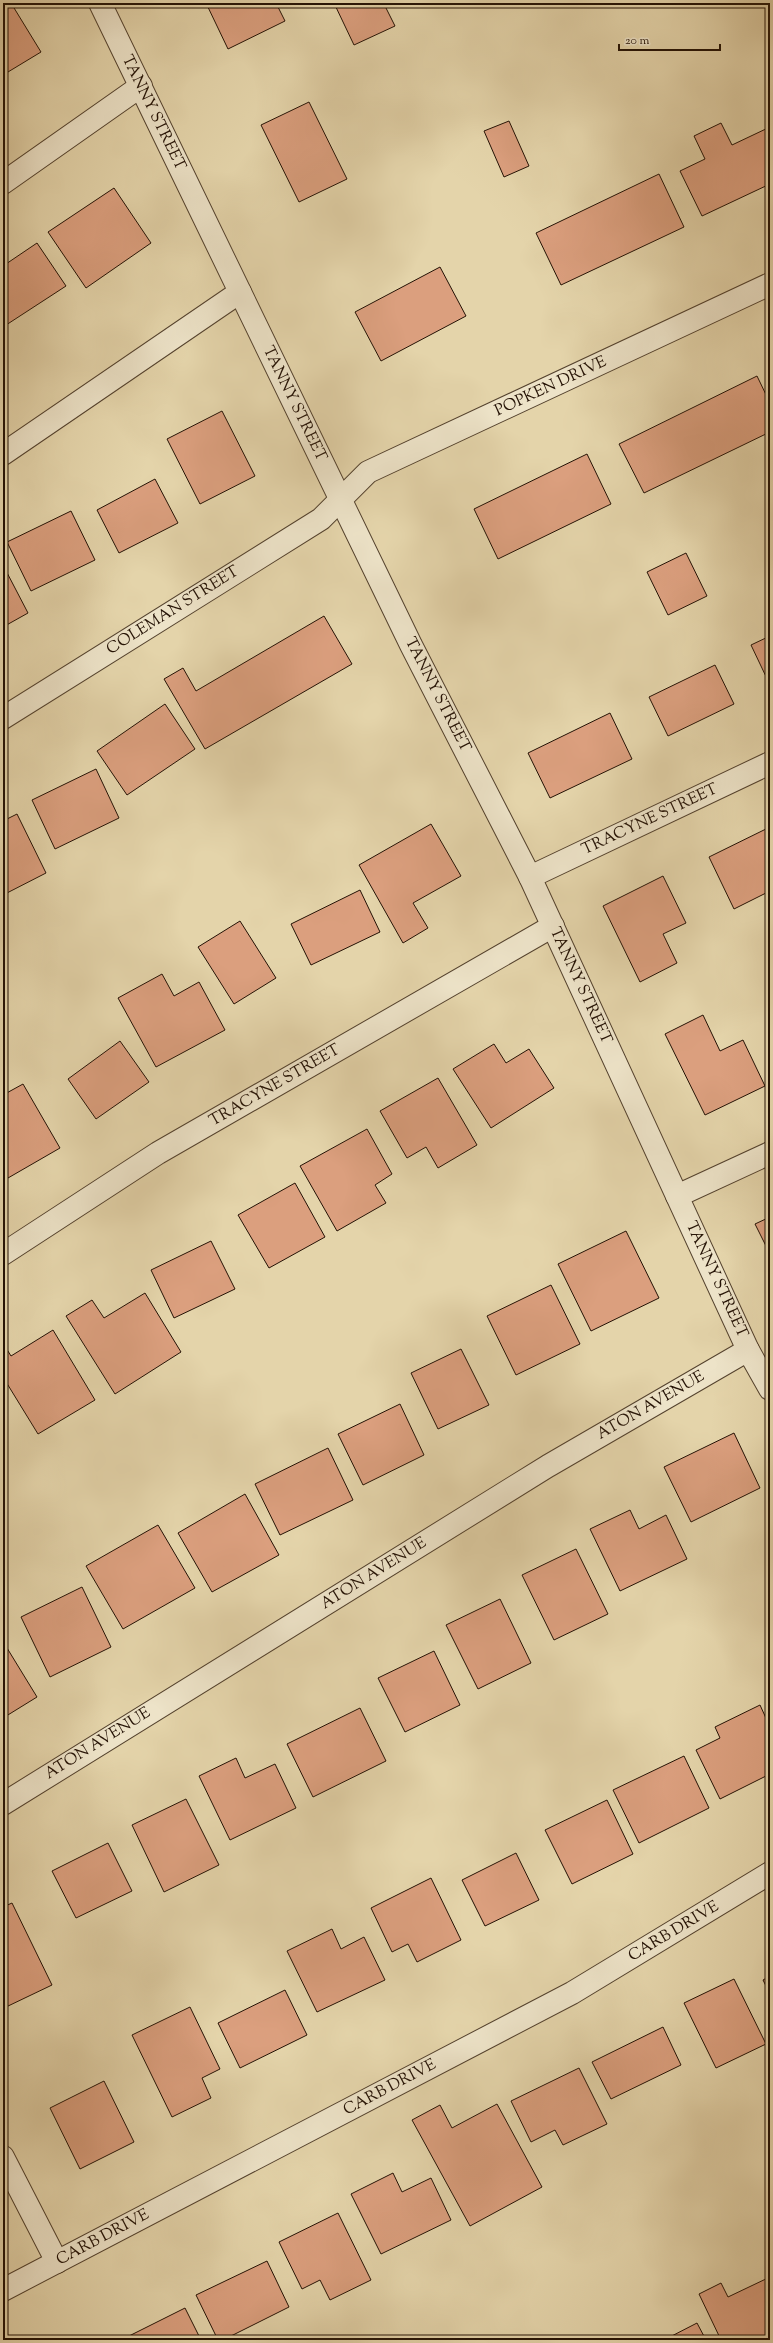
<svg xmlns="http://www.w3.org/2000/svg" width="773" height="2343" font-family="'Sorts Mill Goudy',serif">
	<rect width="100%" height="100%" fill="#e4d4aa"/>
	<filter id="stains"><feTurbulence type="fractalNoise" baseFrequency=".005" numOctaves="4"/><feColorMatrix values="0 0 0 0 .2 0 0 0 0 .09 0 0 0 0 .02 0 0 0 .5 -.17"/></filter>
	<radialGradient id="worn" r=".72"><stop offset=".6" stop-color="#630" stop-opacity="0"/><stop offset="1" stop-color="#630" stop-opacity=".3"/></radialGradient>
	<g fill="#db9f7e" stroke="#241205">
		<polygon points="3,3 11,3 41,52 3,75"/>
		<polygon points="206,3 276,3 285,21 228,49"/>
		<polygon points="334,3 391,3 385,6 395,26 354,45"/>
		<polygon points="309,102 347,179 299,202 261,125"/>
		<polygon points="509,121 529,166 504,177 484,131"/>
		<polygon points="721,123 732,145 770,127 770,184 702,216 680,171 705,159 694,136"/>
		<polygon points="659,174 684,227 561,285 536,233"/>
		<polygon points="114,188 151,243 86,288 48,232"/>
		<polygon points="37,243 66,286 3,327 3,266"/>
		<polygon points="440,267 466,316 381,361 355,312"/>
		<polygon points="757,376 770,403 770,432 644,493 619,444"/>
		<polygon points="222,411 255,476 200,504 167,439"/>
		<polygon points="587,454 611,504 498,559 474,509"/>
		<polygon points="155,479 178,523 119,553 97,510"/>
		<polygon points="71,511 95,560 31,591 7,542"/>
		<polygon points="686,553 707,596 668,615 647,572"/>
		<polygon points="3,565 28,613 3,627"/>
		<polygon points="324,616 352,664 205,749 164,679 183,668 196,691"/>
		<polygon points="770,636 770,685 751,645"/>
		<polygon points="715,665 734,704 668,736 649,697"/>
		<polygon points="165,704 195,749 127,795 97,751"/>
		<polygon points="610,713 632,759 550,798 528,753"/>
		<polygon points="96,769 119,818 55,849 32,800"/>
		<polygon points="17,814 46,873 3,895 3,821"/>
		<polygon points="431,824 461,876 413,903 428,928 403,943 359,865"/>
		<polygon points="770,827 770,891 734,909 709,857"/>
		<polygon points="663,876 686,923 663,934 677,963 640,982 603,906"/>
		<polygon points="360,890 380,932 311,965 291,924"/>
		<polygon points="240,921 276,978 234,1004 198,947"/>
		<polygon points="162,974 174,996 199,982 225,1030 156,1067 118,998"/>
		<polygon points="703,1015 720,1051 743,1040 765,1086 705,1115 665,1034"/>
		<polygon points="120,1041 149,1082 96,1119 68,1079"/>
		<polygon points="494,1044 506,1063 529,1049 554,1088 491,1128 453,1069"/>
		<polygon points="438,1078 477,1145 438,1168 426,1147 407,1158 380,1111"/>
		<polygon points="23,1084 60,1148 8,1178 3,1168 3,1095"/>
		<polygon points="367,1129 392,1174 375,1185 386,1203 337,1231 300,1166"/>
		<polygon points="295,1183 325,1237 269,1268 238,1215"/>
		<polygon points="770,1217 770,1254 755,1224"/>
		<polygon points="626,1231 659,1298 591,1331 558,1264"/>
		<polygon points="211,1241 235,1289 174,1318 151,1270"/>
		<polygon points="551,1285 580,1344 516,1375 487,1316"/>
		<polygon points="145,1293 181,1352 115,1394 66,1316 92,1300 104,1318"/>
		<polygon points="53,1330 95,1400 38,1434 3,1377 3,1343 11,1356"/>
		<polygon points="461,1349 489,1405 438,1429 411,1373"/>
		<polygon points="400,1404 424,1455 363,1485 338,1434"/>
		<polygon points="734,1433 760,1488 691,1522 664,1467"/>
		<polygon points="328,1448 353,1500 280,1535 255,1484"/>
		<polygon points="245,1494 279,1555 212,1592 178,1533"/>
		<polygon points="630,1510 639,1529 666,1515 687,1559 620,1591 590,1529"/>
		<polygon points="158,1525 195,1588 123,1629 86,1566"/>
		<polygon points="576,1549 608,1614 554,1640 522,1575"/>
		<polygon points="82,1587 111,1647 50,1677 21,1617"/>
		<polygon points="500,1599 531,1663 478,1689 446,1625"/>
		<polygon points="7,1648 37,1697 3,1718 3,1651"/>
		<polygon points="434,1651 460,1705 405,1732 378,1678"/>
		<polygon points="760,1705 770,1727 770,1774 720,1799 696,1750 720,1738 715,1727"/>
		<polygon points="360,1708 386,1761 313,1797 287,1744"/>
		<polygon points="684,1756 709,1808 639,1843 613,1790"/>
		<polygon points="236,1758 245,1778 275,1764 296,1808 230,1840 199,1776"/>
		<polygon points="186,1799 219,1865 164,1892 132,1825"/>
		<polygon points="607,1800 633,1854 572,1884 545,1830"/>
		<polygon points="108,1843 132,1891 76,1918 52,1871"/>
		<polygon points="516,1853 539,1900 485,1926 462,1880"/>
		<polygon points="431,1878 461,1940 417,1962 408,1944 392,1952 371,1908"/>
		<polygon points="12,1903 52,1985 6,2007 3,2000 3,1907"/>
		<polygon points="332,1929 341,1949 364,1937 385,1980 317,2012 287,1951"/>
		<polygon points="770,1976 770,1994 763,1980"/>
		<polygon points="734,1979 766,2044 716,2068 684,2003"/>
		<polygon points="285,1990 307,2035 240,2068 218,2023"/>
		<polygon points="190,2007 220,2069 202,2078 211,2098 172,2117 132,2035"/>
		<polygon points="663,2027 681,2065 611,2099 592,2062"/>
		<polygon points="579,2068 607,2124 563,2145 555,2130 531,2142 511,2101"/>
		<polygon points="104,2081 134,2142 80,2169 50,2108"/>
		<polygon points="497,2104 542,2187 470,2226 412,2120 440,2105 452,2128"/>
		<polygon points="393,2173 402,2192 431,2178 451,2220 381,2254 351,2194"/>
		<polygon points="338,2213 371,2280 330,2300 320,2280 302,2289 279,2242"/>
		<polygon points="267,2261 289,2307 223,2340 218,2340 196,2295"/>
		<polygon points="770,2277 770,2333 756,2340 721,2340 699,2294 721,2283 728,2297"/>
		<polygon points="185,2308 201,2340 121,2340"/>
		<polygon points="697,2323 706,2340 664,2340"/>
	</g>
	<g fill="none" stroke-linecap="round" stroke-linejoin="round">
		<g stroke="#54422e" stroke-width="24">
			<g id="minor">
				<polyline points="100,3 411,645 530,877 748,1350 770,1389"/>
				<polyline points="3,183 141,86"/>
				<polyline points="3,454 240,292"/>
				<polyline points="3,718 321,519 368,472 770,284"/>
				<polyline points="530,877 770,763"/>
				<polyline points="677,1196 770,1153"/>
				<polyline points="3,1254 158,1153 553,926"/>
				<polyline points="3,1804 548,1466 748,1350"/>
				<polyline points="3,2157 57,2262"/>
				<polyline points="3,2290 572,1993 770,1873"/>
			</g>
		</g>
		<use href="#minor" stroke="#ede3c8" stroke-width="22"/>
	</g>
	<g text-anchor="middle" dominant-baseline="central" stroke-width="3" stroke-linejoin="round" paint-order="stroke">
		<g font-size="16" fill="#241205" stroke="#ede3c8">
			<text transform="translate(153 113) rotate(64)">TANNY STREET</text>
			<text transform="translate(551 387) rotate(-25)">POPKEN DRIVE</text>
			<text transform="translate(294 404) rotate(64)">TANNY STREET</text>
			<text transform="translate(173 611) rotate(-32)">COLEMAN STREET</text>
			<text transform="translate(437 695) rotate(63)">TANNY STREET</text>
			<text transform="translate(650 820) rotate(-25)">TRACYNE STREET</text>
			<text transform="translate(580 986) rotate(65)">TANNY STREET</text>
			<text transform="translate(275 1086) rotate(-30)">TRACYNE STREET</text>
			<text transform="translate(716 1280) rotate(65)">TANNY STREET</text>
			<text transform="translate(651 1406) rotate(-30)">ATON AVENUE</text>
			<text transform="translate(374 1574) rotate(-32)">ATON AVENUE</text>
			<text transform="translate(98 1744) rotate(-32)">ATON AVENUE</text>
			<text transform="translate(674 1932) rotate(-31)">CARB DRIVE</text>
			<text transform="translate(390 2088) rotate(-28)">CARB DRIVE</text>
			<text transform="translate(103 2238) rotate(-28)">CARB DRIVE</text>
		</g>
	</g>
	<rect width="773" height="2343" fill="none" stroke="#e4d4aa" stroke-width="16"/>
	<rect x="4" y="4" width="765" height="2335" fill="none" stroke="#241205" stroke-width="2"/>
	<rect x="8" y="8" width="757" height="2327" fill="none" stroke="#241205"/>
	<path d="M619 44v6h101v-6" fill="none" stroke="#241205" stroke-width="2"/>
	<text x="625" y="44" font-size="12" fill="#241205" stroke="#ede3c8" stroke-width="3" paint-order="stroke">20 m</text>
	<rect width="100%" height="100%" filter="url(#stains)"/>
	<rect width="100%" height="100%" fill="url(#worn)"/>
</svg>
